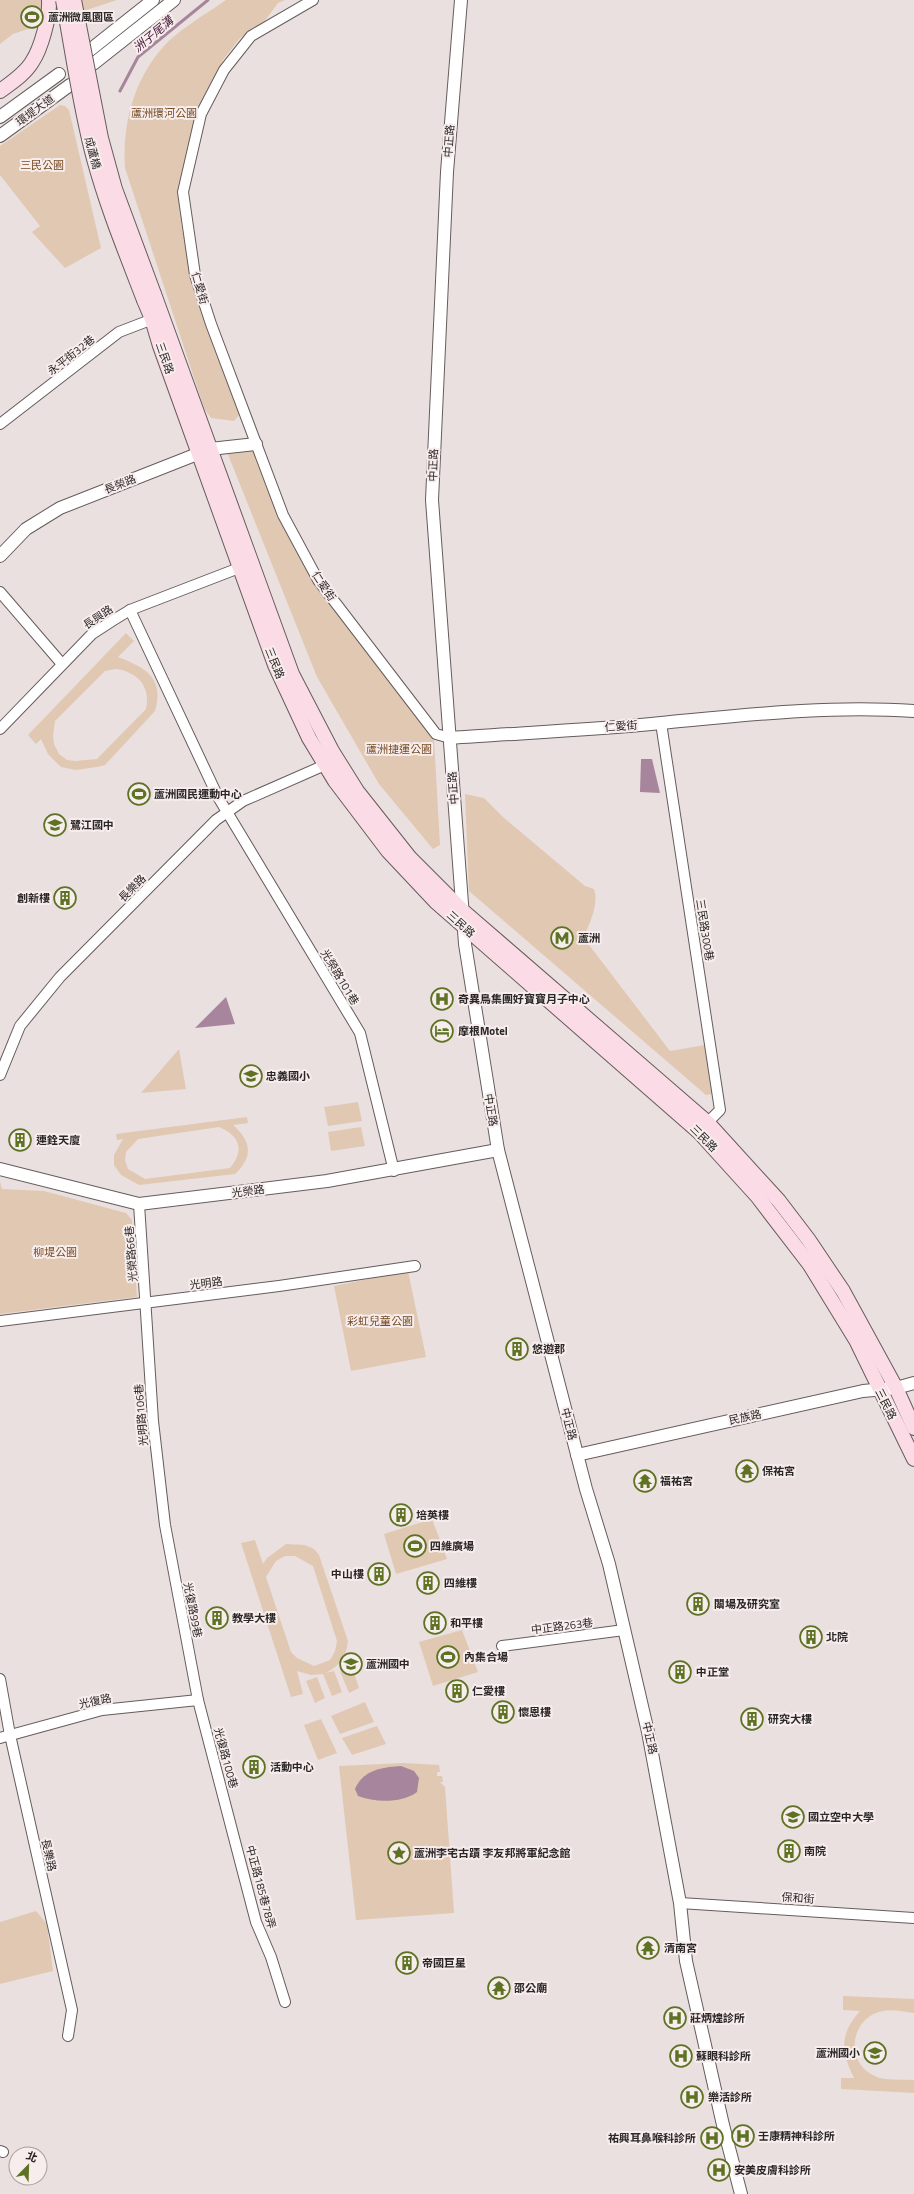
<svg xmlns="http://www.w3.org/2000/svg" width="914" height="2194" font-family="'Titillium Web','Noto Sans TC',sans-serif">
	<rect width="100%" height="100%" fill="#eae0df"/>
	<g fill="#e1c8b3" fill-rule="evenodd">
		<polygon points="0,0 117,0 13,34 0,44"/>
		<path d="M226,0H285L278,3L264,22L240,38L223,60L199,111L183,168L181,223L191,274L240,414L234,421L211,418L204,408L125,168C122,124 134,79 164,46C177,31 209,12 226,0Z"/>
		<polygon points="60,105 65,106 69,110 101,248 65,268 32,232 40,226 0,175 0,146"/>
		<polygon points="256,444 314,580 434,739 440,845 433,849 379,784 317,677 225,447"/>
		<path d="M126,633L134,641L118,657C144,667 165,677 155,711L105,765L97,767L76,770L61,767L48,754L41,739L36,744L28,735ZM116,669C138,672 151,687 146,709L97,759L75,761L67,760L59,754L54,744L53,735L55,721L105,671Z"/>
		<path d="M465,794L484,798L503,817L585,886L594,889C599,903 590,925 583,937L670,1051L705,1045L712,1094L706,1095L469,891Z"/>
		<polygon points="179,1049 186,1089 141,1093"/>
		<polygon points="358,1102 362,1121 328,1126 324,1107"/>
		<path d="M247,1117L248,1123L233,1125C250,1140 255,1156 235,1174L139,1185L121,1175L114,1165V1155L123,1139L117,1140L116,1134ZM219,1127C240,1136 245,1150 230,1168L145,1179L128,1169L125,1160L126,1152L138,1139Z"/>
		<polygon points="361,1127 365,1146 331,1151 328,1132"/>
		<polygon points="0,1182 2,1189 44,1191 126,1213 132,1220 137,1297 0,1314"/>
		<polygon points="408,1271 426,1357 351,1371 334,1286"/>
		<polygon points="432,1519 447,1559 396,1574 384,1534"/>
		<path d="M255,1540L263,1564L267,1558L286,1544L305,1545L314,1549L319,1555L348,1641C346,1658 340,1665 326,1673L334,1671L342,1692L332,1696L323,1674L311,1675L297,1671L303,1694L291,1697L241,1543ZM285,1556H295L313,1566L337,1641L335,1651L330,1660L314,1666L297,1658L291,1652L266,1577L276,1561Z"/>
		<polygon points="462,1630 478,1672 433,1686 419,1642"/>
		<polygon points="352,1667 359,1688 349,1693 340,1671"/>
		<polygon points="317,1677 325,1698 315,1703 306,1681"/>
		<polygon points="365,1702 374,1722 340,1734 331,1716"/>
		<polygon points="321,1719 337,1753 318,1760 304,1725"/>
		<polygon points="377,1726 386,1744 352,1755 342,1738"/>
		<polygon points="404,1763 439,1765 440,1772 437,1772 437,1776 442,1776 443,1782 440,1782 445,1787 454,1913 356,1920 339,1766"/>
		<polygon points="36,1911 47,1924 53,1971 0,1984 0,1922"/>
		<path d="M843,1996L914,1999V2013C905,2012 892,2009 883,2011C849,2017 844,2065 877,2077C887,2081 903,2079 914,2080V2093L841,2089V2078H854C841,2051 839,2035 860,2011L843,2010Z"/>
	</g>
	<g fill="#a7859c">
		<polygon points="641,759 652,759 660,793 640,792"/>
		<polygon points="226,997 235,1024 195,1028"/>
		<path d="M401,1766L414,1771L419,1778L417,1792C402,1803 376,1803 358,1796L355,1789C363,1770 382,1767 401,1766Z"/>
	</g>
	<g fill="none" stroke-linecap="round" stroke-linejoin="round">
		<polyline stroke="#a7859c" stroke-width="3" points="120,91 138,57 208,0"/>
		<g stroke="#655c5c" stroke-width="12">
			<g id="minor">
				<polyline points="313,0 251,36 224,70 201,114 183,192 195,275 211,324 283,515 318,580 436,734 450,738"/>
				<polyline points="0,424 119,332 158,317"/>
				<polyline points="0,592 62,664"/>
				<polyline points="130,610 218,797 360,1033 394,1171"/>
				<polyline points="661,723 720,1110 703,1127"/>
				<polyline points="0,729 92,634 112,621 130,610 239,568"/>
				<polyline points="0,1075 20,1026 60,977 216,820 243,801 325,765"/>
				<polyline points="139,1204 153,1421 165,1525 198,1700 256,1922 271,1957 285,2002"/>
				<polyline points="0,1321 279,1286 415,1266"/>
				<polyline points="502,1646 624,1630"/>
				<polyline points="0,1679 10,1735 72,2010 68,2036"/>
				<polyline points="0,1738 102,1710 198,1700"/>
				<polyline points="680,1903 914,1918"/>
				<polyline points="0,2151 3,2152"/>
			</g>
		</g>
		<g stroke="#655c5c" stroke-width="14">
			<g id="tertiary">
				<polyline points="461,0 447,172 432,500 465,944 498,1150 586,1489 609,1564 648,1732 680,1903 686,1961 723,2125 741,2194"/>
				<polyline points="90,50 153,0"/>
				<polyline points="93,64 174,0"/>
				<polyline points="0,117 59,74"/>
				<polyline points="0,136 70,85"/>
				<polyline points="0,556 26,529 60,508 210,449 256,444"/>
				<path d="M450,738C520,733 591,730 661,723C745,715 829,705 914,711"/>
				<polyline points="0,1169 139,1204 327,1181 498,1150"/>
				<polyline points="577,1455 863,1391 896,1388 914,1383"/>
			</g>
		</g>
		<g stroke="#655c5c" stroke-width="16">
			<g id="secondary">
				<path d="M0,91C11,83 25,74 32,62C41,49 50,16 49,0"/>
				<polyline points="154,294 292,674 332,751 357,791 410,858 463,911 707,1122 779,1201 808,1239 843,1291 896,1388 914,1428"/>
				<polyline points="144,300 152,319 160,346 275,665 309,738 335,781 388,851 436,902 699,1132 757,1196 810,1265 856,1340 914,1459"/>
			</g>
		</g>
		<use href="#minor" stroke="#fff" stroke-width="10"/>
		<use href="#tertiary" stroke="#fff" stroke-width="12"/>
		<use href="#secondary" stroke="#fbdbe6" stroke-width="14"/>
		<g stroke="#655c5c" stroke-width="16" stroke-linecap="butt">
			<g id="secondary-bridge">
				<path d="M63,0C73,53 80,107 94,159C107,207 126,253 144,300"/>
				<polyline points="74,0 101,138 115,189 154,294"/>
			</g>
		</g>
		<use href="#secondary-bridge" stroke="#fbdbe6" stroke-width="14"/>
	</g>
	<defs>
		<g id="stadium-ring" transform="scale(1.15)"><circle r="9.5" fill="#f7edec" stroke="#5d7222" stroke-width="1.5"/><path d="M0-5a6.5 5 0 1 0 0 10a6.5 5 0 1 0 0-10ZM-3.5-1.8h7v3.6h-7Z" fill="#5d7222"/></g>
		<g id="school-ring" transform="scale(1.15)"><circle r="9.5" fill="#f7edec" stroke="#5d7222" stroke-width="1.5"/><path d="M0-5L7-2L0 1L-7-2ZM-4 1L0 2.5L4 1V4Q0 6-4 4Z" fill="#5d7222"/></g>
		<g id="building-ring" transform="scale(1.15)"><circle r="9.5" fill="#f7edec" stroke="#5d7222" stroke-width="1.5"/><path d="M-4-6H4V6H1V3H-1V6H-4ZM-2.5-4.3h1.7v1.8h-1.7ZM.8-4.3h1.7v1.8H.8ZM-2.5-1h1.7V.8h-1.7ZM.8-1h1.7V.8H.8Z" fill="#5d7222"/></g>
		<g id="metro-ring" transform="scale(1.15)"><circle r="9.5" fill="#f7edec" stroke="#5d7222" stroke-width="1.5"/><path d="M-5.5 5V-5H-3L0 0L3-5H5.5V5H3V-.5L0 4L-3-.5V5Z" fill="#5d7222"/></g>
		<g id="hospital-ring" transform="scale(1.15)"><circle r="9.5" fill="#f7edec" stroke="#5d7222" stroke-width="1.5"/><path d="M-5-5h3v3.5h4V-5h3V5h-3V1.5h-4V5h-3Z" fill="#5d7222"/></g>
		<g id="hotel-ring" transform="scale(1.15)"><circle r="9.5" fill="#f7edec" stroke="#5d7222" stroke-width="1.5"/><path d="M-6-4.5h1.5V1H6V5H4.5V3h-9V5H-6ZM-4 0a1.8 1.8 0 1 1 3.6 0ZM.5 0V-2.5h3Q6-2.5 6 0Z" fill="#5d7222"/></g>
		<g id="temple-ring" transform="scale(1.15)"><circle r="9.5" fill="#f7edec" stroke="#5d7222" stroke-width="1.5"/><path d="M0-6L5-2H3V0L6.5 2.5H4V6H1.5V3h-3V6H-4V2.5H-6.5L-3 0V-2H-5Z" fill="#5d7222"/></g>
		<g id="university-ring" transform="scale(1.15)"><circle r="9.5" fill="#f7edec" stroke="#5d7222" stroke-width="1.5"/><path d="M0-5L7-2L0 1L-7-2ZM-4 1L0 2.5L4 1V4Q0 6-4 4Z" fill="#5d7222"/></g>
		<g id="sight-ring" transform="scale(1.15)"><circle r="9.5" fill="#f7edec" stroke="#5d7222" stroke-width="1.5"/><path d="M0-6L1.8-2.2L6-1.7L2.9 1.2L3.7 5.4L0 3.3L-3.7 5.4L-2.9 1.2L-6-1.7L-1.8-2.2Z" fill="#5d7222"/></g>
	</defs>
	<g fill-rule="evenodd">
		<use href="#stadium-ring" x="32" y="17"/>
		<use href="#stadium-ring" x="139" y="794"/>
		<use href="#school-ring" x="55" y="825"/>
		<use href="#building-ring" x="65" y="898"/>
		<use href="#metro-ring" x="562" y="938"/>
		<use href="#hospital-ring" x="442" y="999"/>
		<use href="#hotel-ring" x="442" y="1031"/>
		<use href="#school-ring" x="251" y="1076"/>
		<use href="#building-ring" x="20" y="1140"/>
		<use href="#building-ring" x="517" y="1349"/>
		<use href="#temple-ring" x="747" y="1471"/>
		<use href="#temple-ring" x="645" y="1481"/>
		<use href="#building-ring" x="401" y="1515"/>
		<use href="#stadium-ring" x="415" y="1546"/>
		<use href="#building-ring" x="379" y="1574"/>
		<use href="#building-ring" x="428" y="1583"/>
		<use href="#building-ring" x="698" y="1604"/>
		<use href="#building-ring" x="217" y="1618"/>
		<use href="#building-ring" x="435" y="1623"/>
		<use href="#building-ring" x="811" y="1637"/>
		<use href="#stadium-ring" x="448" y="1657"/>
		<use href="#school-ring" x="351" y="1664"/>
		<use href="#building-ring" x="680" y="1672"/>
		<use href="#building-ring" x="457" y="1691"/>
		<use href="#building-ring" x="503" y="1712"/>
		<use href="#building-ring" x="752" y="1719"/>
		<use href="#building-ring" x="254" y="1767"/>
		<use href="#university-ring" x="793" y="1817"/>
		<use href="#building-ring" x="789" y="1851"/>
		<use href="#sight-ring" x="399" y="1853"/>
		<use href="#temple-ring" x="648" y="1948"/>
		<use href="#building-ring" x="407" y="1963"/>
		<use href="#temple-ring" x="499" y="1988"/>
		<use href="#hospital-ring" x="675" y="2018"/>
		<use href="#school-ring" x="875" y="2053"/>
		<use href="#hospital-ring" x="681" y="2056"/>
		<use href="#hospital-ring" x="692" y="2097"/>
		<use href="#hospital-ring" x="743" y="2136"/>
		<use href="#hospital-ring" x="712" y="2138"/>
		<use href="#hospital-ring" x="719" y="2170"/>
	</g>
	<g text-anchor="middle" dominant-baseline="central" stroke-width="4" stroke-linejoin="round" paint-order="stroke">
		<g font-size="11" font-weight="bold" fill="#2b2727" stroke="#f7edec" text-anchor="start">
			<text x="48" y="17">蘆洲微風園區</text>
			<text x="154" y="794">蘆洲國民運動中心</text>
			<text x="70" y="825">鷺江國中</text>
			<text x="50" y="898" text-anchor="end">創新樓</text>
			<text x="578" y="938">蘆洲</text>
			<text x="458" y="999">奇異鳥集團好寶寶月子中心</text>
			<text x="458" y="1031">摩根Motel</text>
			<text x="266" y="1076">忠義國小</text>
			<text x="36" y="1140">連銓天廈</text>
			<text x="532" y="1349">悠遊郡</text>
			<text x="762" y="1471">保祐宮</text>
			<text x="660" y="1481">福祐宮</text>
			<text x="416" y="1515">培英樓</text>
			<text x="430" y="1546">四維廣場</text>
			<text x="364" y="1574" text-anchor="end">中山樓</text>
			<text x="444" y="1583">四維樓</text>
			<text x="714" y="1604">闈場及研究室</text>
			<text x="232" y="1618">教學大樓</text>
			<text x="450" y="1623">和平樓</text>
			<text x="826" y="1637">北院</text>
			<text x="464" y="1657">內集合場</text>
			<text x="366" y="1664">蘆洲國中</text>
			<text x="696" y="1672">中正堂</text>
			<text x="472" y="1691">仁愛樓</text>
			<text x="518" y="1712">懷恩樓</text>
			<text x="768" y="1719">研究大樓</text>
			<text x="270" y="1767">活動中心</text>
			<text x="808" y="1817">國立空中大學</text>
			<text x="804" y="1851">南院</text>
			<text x="414" y="1853">蘆洲李宅古蹟 李友邦將軍紀念館</text>
			<text x="664" y="1948">清南宮</text>
			<text x="422" y="1963">帝國巨星</text>
			<text x="514" y="1988">邵公廟</text>
			<text x="690" y="2018">莊炳煌診所</text>
			<text x="860" y="2053" text-anchor="end">蘆洲國小</text>
			<text x="696" y="2056">蘇眼科診所</text>
			<text x="708" y="2097">樂活診所</text>
			<text x="758" y="2136">壬康精神科診所</text>
			<text x="696" y="2138" text-anchor="end">祐興耳鼻喉科診所</text>
			<text x="734" y="2170">安美皮膚科診所</text>
		</g>
		<g font-size="11" fill="#2b2727" stroke="#f7edec">
			<text transform="translate(35 110) rotate(-36)">環堤大道</text>
			<text transform="translate(449 141) rotate(-86)">中正路</text>
			<text transform="translate(93 153) rotate(75)">成蘆橋</text>
			<text transform="translate(200 288) rotate(74)">仁愛街</text>
			<text transform="translate(71 355) rotate(-38)">永平街32巷</text>
			<text transform="translate(165 358) rotate(71)">三民路</text>
			<text transform="translate(433 465) rotate(-88)">中正路</text>
			<text transform="translate(120 484) rotate(-21)">長榮路</text>
			<text transform="translate(324 586) rotate(56)">仁愛街</text>
			<text transform="translate(98 617) rotate(-34)">長興路</text>
			<text transform="translate(275 663) rotate(68)">三民路</text>
			<text transform="translate(621 726) rotate(-4)">仁愛街</text>
			<text transform="translate(453 788) rotate(-94)">中正路</text>
			<text transform="translate(132 888) rotate(-45)">長樂路</text>
			<text transform="translate(461 924) rotate(42)">三民路</text>
			<text transform="translate(705 930) rotate(81)">三民路300巷</text>
			<text transform="translate(340 977) rotate(59)">光榮路101巷</text>
			<text transform="translate(491 1110) rotate(81)">中正路</text>
			<text transform="translate(704 1138) rotate(45)">三民路</text>
			<text transform="translate(248 1191) rotate(-7)">光榮路</text>
			<text transform="translate(131 1254) rotate(-94)">光榮路66巷</text>
			<text transform="translate(206 1283) rotate(-7)">光明路</text>
			<text transform="translate(886 1404) rotate(63)">三民路</text>
			<text transform="translate(141 1415) rotate(-95)">光明路106巷</text>
			<text transform="translate(745 1417) rotate(-12)">民族路</text>
			<text transform="translate(569 1424) rotate(76)">中正路</text>
			<text transform="translate(193 1610) rotate(79)">光復路99巷</text>
			<text transform="translate(562 1626) rotate(-7)">中正路263巷</text>
			<text transform="translate(95 1701) rotate(-12)">光復路</text>
			<text transform="translate(650 1738) rotate(77)">中正路</text>
			<text transform="translate(226 1758) rotate(75)">光復路100巷</text>
			<text transform="translate(49 1855) rotate(77)">長樂路</text>
			<text transform="translate(261 1887) rotate(75)">中正路185巷78弄</text>
			<text transform="translate(798 1898) rotate(4)">保和街</text>
		</g>
		<g font-size="11" fill="#774b23" stroke="#f7edec">
			<text x="164" y="113">蘆洲環河公園</text>
			<text x="42" y="165">三民公園</text>
			<text x="399" y="749">蘆洲捷運公園</text>
			<text x="55" y="1252">柳堤公園</text>
			<text x="380" y="1321">彩虹兒童公園</text>
		</g>
		<g font-size="12" font-style="italic" fill="#491d3d" stroke="#f7edec">
			<text transform="translate(153 34) rotate(-40)">洲子尾溝</text>
		</g>
	</g>
	<g transform="translate(28 2166) rotate(23)"><circle r="19" fill="#f7edec" stroke="#a59e9d"/>
	<path d="M0-3L7 15L0 10L-7 15Z" fill="#5d7222"/>
	<text y="-6" font-size="11" font-weight="bold" text-anchor="middle" fill="#2b2727">北</text>
	</g>
</svg>
